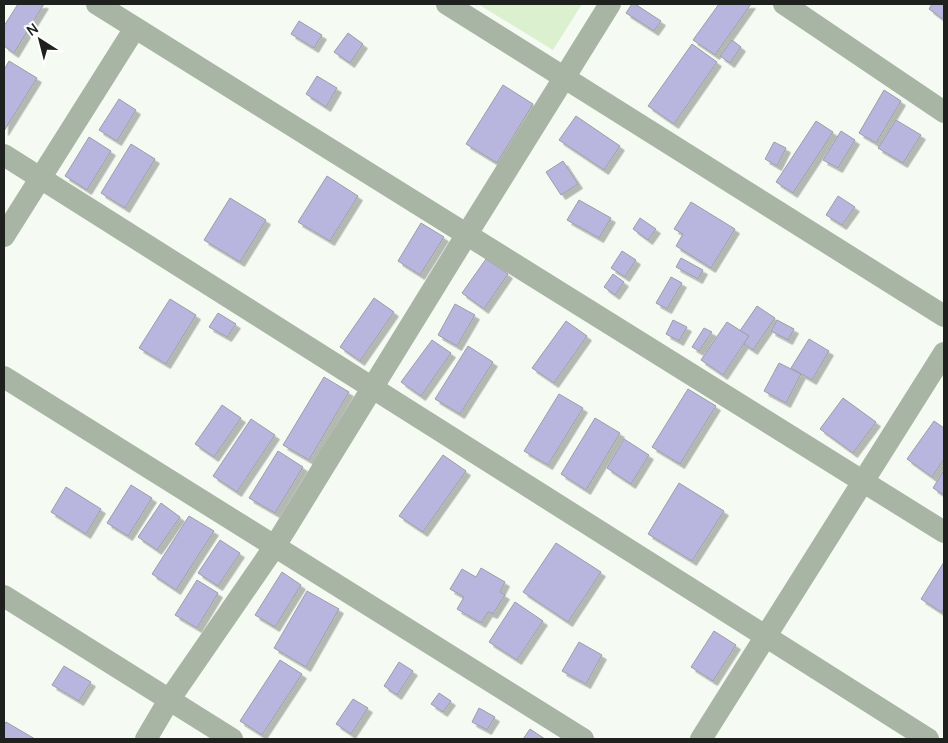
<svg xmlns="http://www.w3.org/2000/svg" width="948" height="743" font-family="Manrope,sans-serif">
	<defs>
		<filter id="shadow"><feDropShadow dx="4.5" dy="4.5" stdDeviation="0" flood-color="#0004"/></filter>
	</defs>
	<rect width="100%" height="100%" fill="#f5fbf3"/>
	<polygon fill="#daf0cf" points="478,4 582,4 553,50"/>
	<g fill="#b8b5df" stroke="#9e9da5" filter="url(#shadow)">
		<polygon points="18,4 44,4 14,53 4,46 4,26"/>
		<polygon points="632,4 635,4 661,21 654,31 626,13"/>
		<polygon points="719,4 751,4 715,55 693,40"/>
		<polygon points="932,4 944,4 944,20 929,9"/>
		<polygon points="299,21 322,35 314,48 291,34"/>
		<polygon points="348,33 363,44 350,63 334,52"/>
		<polygon points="732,40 741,47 730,63 720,56"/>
		<polygon points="692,44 717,62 674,124 648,106"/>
		<polygon points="9,61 37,78 4,131 4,70"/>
		<polygon points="317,76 337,88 326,107 306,94"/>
		<polygon points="503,85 533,104 497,163 466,144"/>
		<polygon points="884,90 901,101 876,143 859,133"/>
		<polygon points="119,99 136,110 117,141 99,130"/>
		<polygon points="576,116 620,146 604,170 559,140"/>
		<polygon points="896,120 921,135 903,163 878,148"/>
		<polygon points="816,121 833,132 793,193 776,182"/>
		<polygon points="841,131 855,140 838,168 823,160"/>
		<polygon points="89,137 111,151 87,190 65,176"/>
		<polygon points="774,142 786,148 777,166 765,159"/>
		<polygon points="131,144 155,159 125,208 101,193"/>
		<polygon points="563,161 578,184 561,195 546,172"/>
		<polygon points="327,176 358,196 330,241 298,222"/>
		<polygon points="838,196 855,207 842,225 826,215"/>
		<polygon points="230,198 266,220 240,262 204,240"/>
		<polygon points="579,200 611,218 599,238 567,220"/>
		<polygon points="691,202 735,229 711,268 676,246 683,234 674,229"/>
		<polygon points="640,218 656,229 648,240 633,229"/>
		<polygon points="421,223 444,237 420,275 398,261"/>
		<polygon points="622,251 636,260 625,277 611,268"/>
		<polygon points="681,258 703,270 698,279 676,267"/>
		<polygon points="486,259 508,274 484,309 462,293"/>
		<polygon points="613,274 624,282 615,295 604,287"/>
		<polygon points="671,277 682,283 667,309 656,303"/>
		<polygon points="374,298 394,312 360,361 340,347"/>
		<polygon points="170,299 196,315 166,364 139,348"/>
		<polygon points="455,304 475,315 457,346 438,335"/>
		<polygon points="757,306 775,318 753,350 735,338"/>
		<polygon points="218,313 236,324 227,337 209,327"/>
		<polygon points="673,320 687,327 679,341 666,334"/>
		<polygon points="777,320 794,329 788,340 771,331"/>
		<polygon points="566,321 587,336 554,383 532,368"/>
		<polygon points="727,322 749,336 723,375 701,360"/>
		<polygon points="704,328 712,332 699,351 692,347"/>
		<polygon points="809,339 829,351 812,380 791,368"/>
		<polygon points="432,340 451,353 421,396 401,382"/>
		<polygon points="468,346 493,362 460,414 435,399"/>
		<polygon points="779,363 801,374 786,403 764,391"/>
		<polygon points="324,377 349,392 309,460 283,445"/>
		<polygon points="688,389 716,406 680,464 652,447"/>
		<polygon points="559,394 583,408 548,465 524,451"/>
		<polygon points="843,398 876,422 853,453 820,429"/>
		<polygon points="222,405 241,418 214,457 195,444"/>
		<polygon points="595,418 620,433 586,490 561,474"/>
		<polygon points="251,419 275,435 237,492 213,476"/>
		<polygon points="934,421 944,428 944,459 932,477 907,459"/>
		<polygon points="624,439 649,455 631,484 607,468"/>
		<polygon points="278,451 303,467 275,513 249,498"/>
		<polygon points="443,455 466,471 423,532 399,516"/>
		<polygon points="944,470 944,495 933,488"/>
		<polygon points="679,483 724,511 692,561 648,534"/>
		<polygon points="131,485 152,498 128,536 107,523"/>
		<polygon points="66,487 101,509 86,534 51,512"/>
		<polygon points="161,503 180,517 157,550 138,537"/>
		<polygon points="189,516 214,531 176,590 152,574"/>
		<polygon points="220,540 240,553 218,586 198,573"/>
		<polygon points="556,543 601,572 568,622 523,592"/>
		<polygon points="944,562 944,608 941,612 921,599"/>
		<polygon points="481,568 505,582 500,592 505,595 493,614 488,612 481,623 457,609 464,597 450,589 462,569 476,577"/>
		<polygon points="282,572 301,585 275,627 255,615"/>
		<polygon points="197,580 218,593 197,628 175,615"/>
		<polygon points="307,591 339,609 306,667 274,648"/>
		<polygon points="515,602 543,621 517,660 489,642"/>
		<polygon points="714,631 736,645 713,681 691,667"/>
		<polygon points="579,642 602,655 586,684 562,671"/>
		<polygon points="280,660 302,674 262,735 240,721"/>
		<polygon points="399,662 413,671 397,695 384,686"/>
		<polygon points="64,666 91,682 79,701 52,685"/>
		<polygon points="439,693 451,701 443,712 431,704"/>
		<polygon points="353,699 368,708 351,734 336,724"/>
		<polygon points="479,708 495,717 487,730 472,722"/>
		<polygon points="6,722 35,739 4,739 4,725"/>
		<polygon points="530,729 545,739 523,739"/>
	</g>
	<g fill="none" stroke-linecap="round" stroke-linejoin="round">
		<g stroke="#a9b5a4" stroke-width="22">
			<polyline points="97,4 944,532"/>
			<polyline points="447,4 944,316"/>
			<polyline points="784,4 944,112"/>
			<polyline points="4,155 928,739"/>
			<polyline points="4,236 135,28"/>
			<polyline points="4,377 583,739"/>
			<polyline points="4,596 232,739"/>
			<polyline points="146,739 169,700 275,546 467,234 610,4"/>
			<polyline points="701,739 944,353"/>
		</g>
	</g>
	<rect width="948" height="743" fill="none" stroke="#1f211e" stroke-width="10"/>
	<g transform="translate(40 40) rotate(324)" stroke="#ffffff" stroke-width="4" paint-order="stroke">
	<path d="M0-4L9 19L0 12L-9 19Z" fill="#1f211e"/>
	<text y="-8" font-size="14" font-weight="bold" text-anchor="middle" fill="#1f211e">N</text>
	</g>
</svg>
